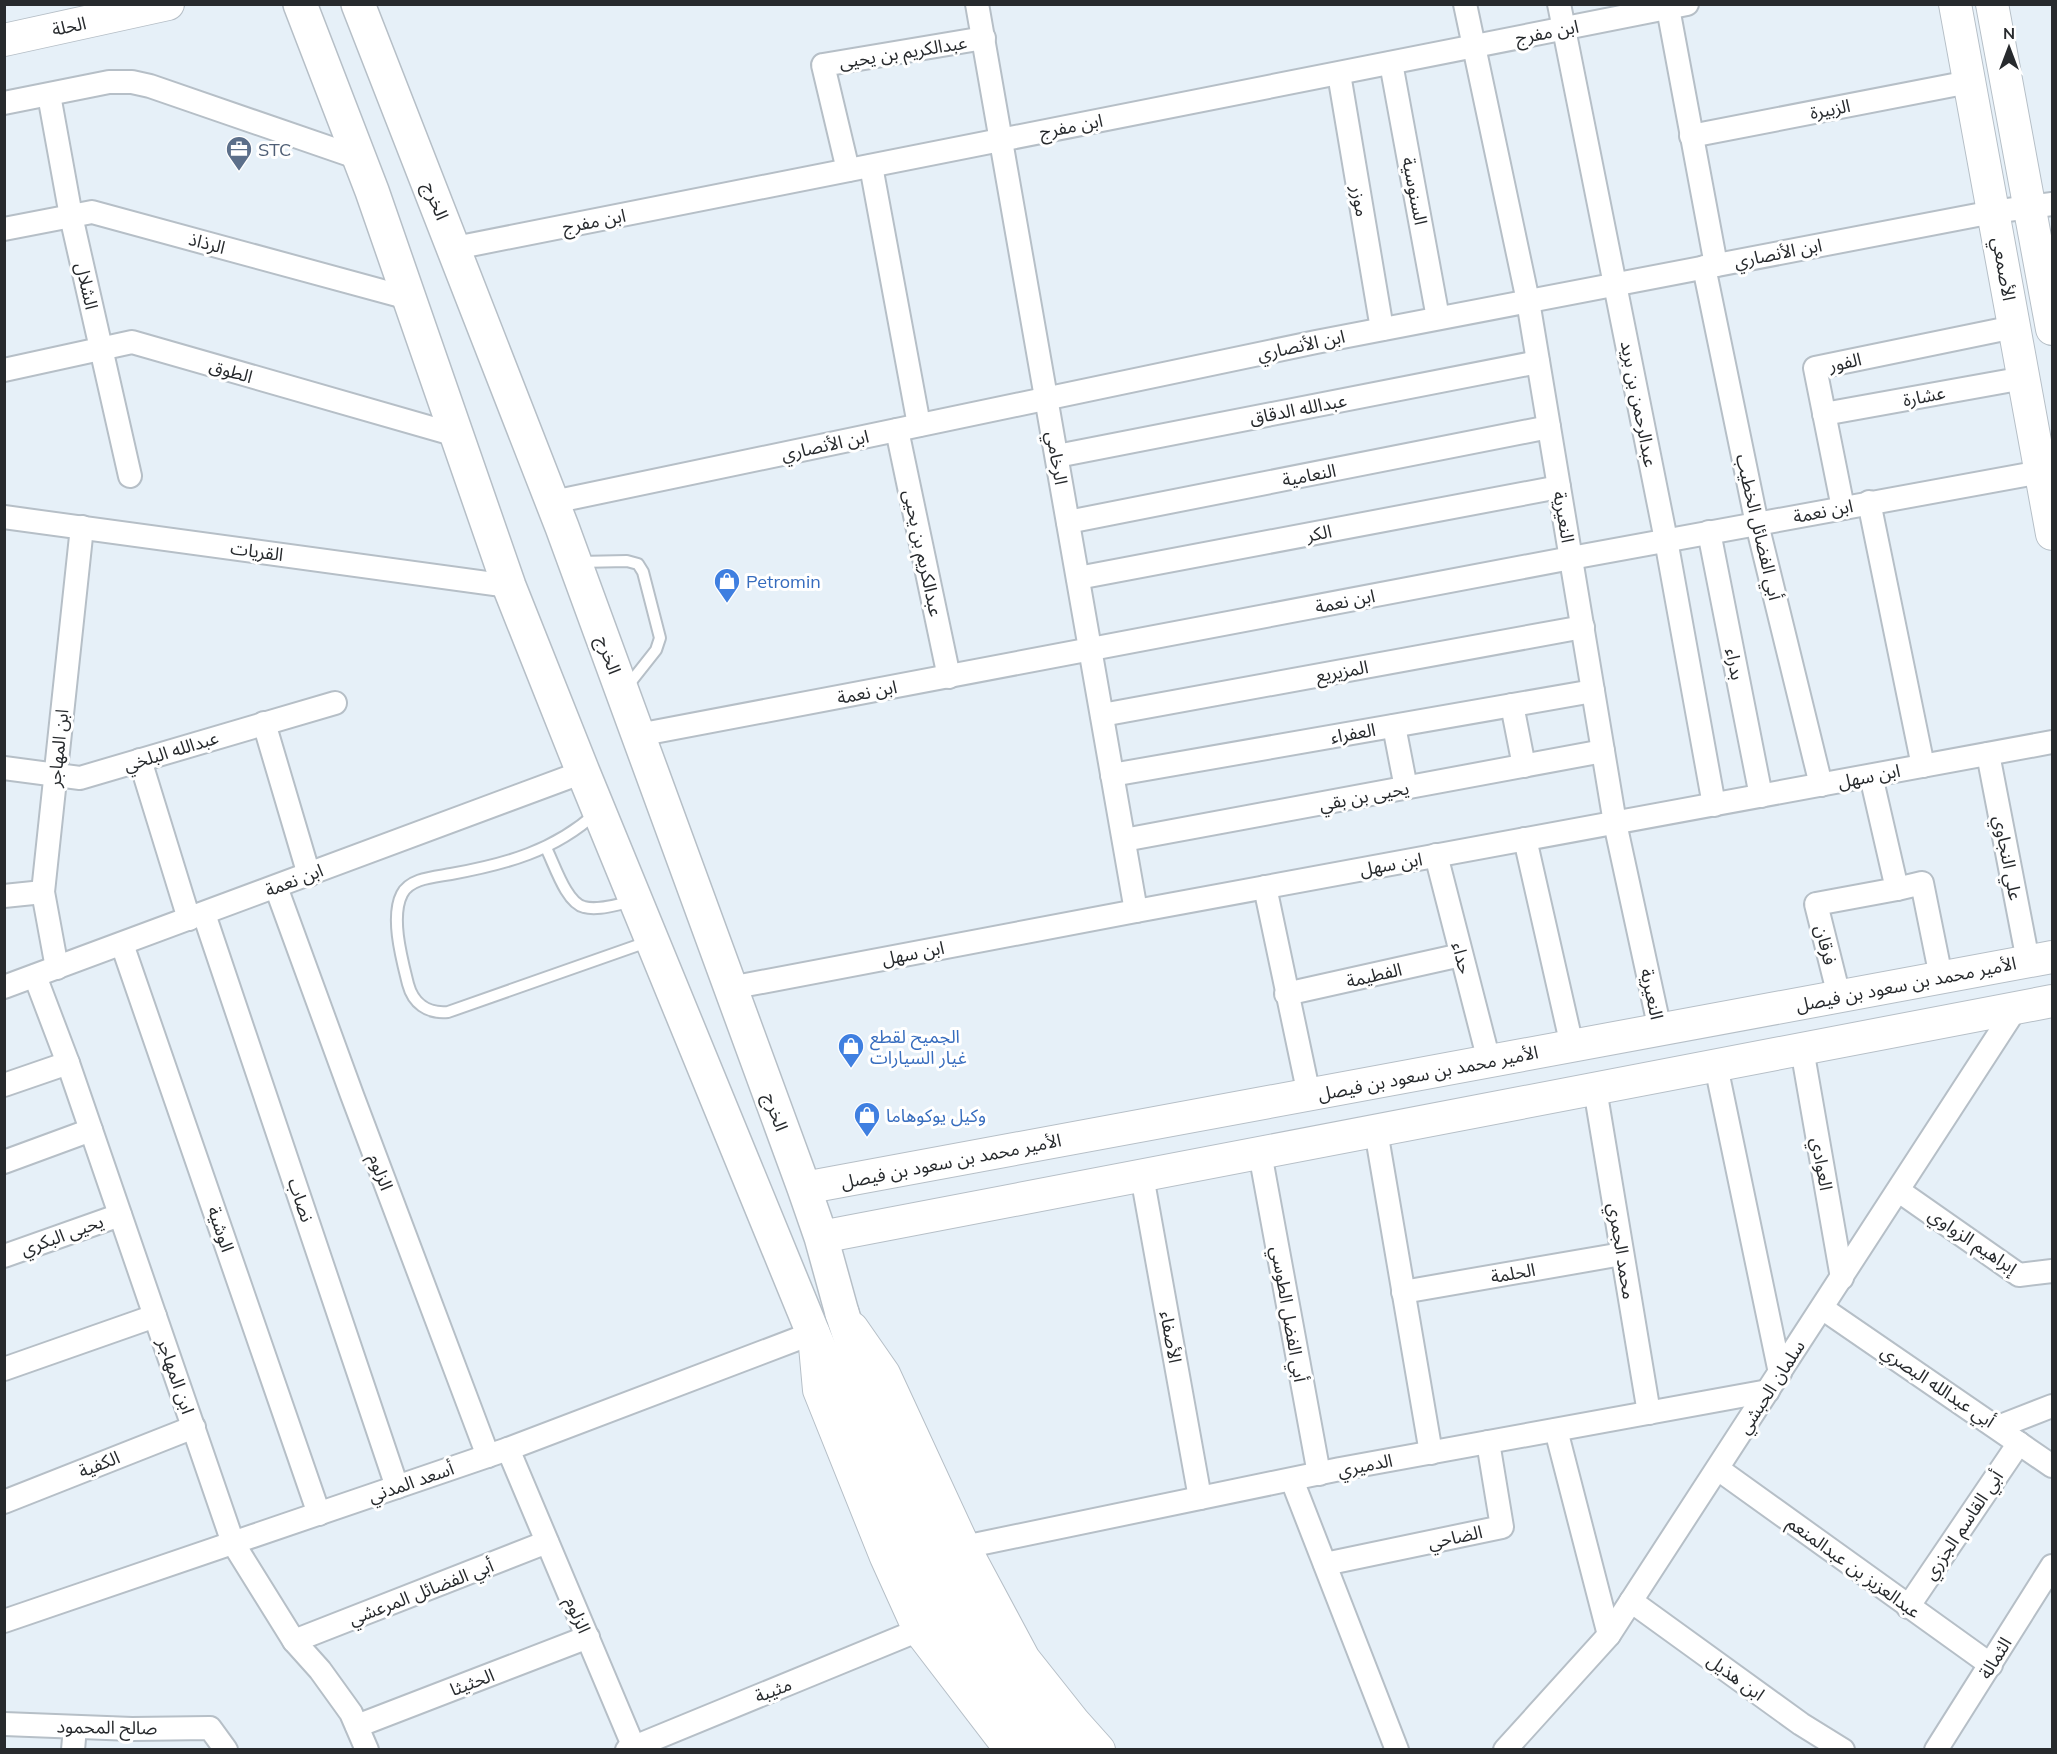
<svg xmlns="http://www.w3.org/2000/svg" width="2057" height="1754" font-family="Mulish,'Noto Sans Arabic',sans-serif">
	<rect width="100%" height="100%" fill="#e6f0f8"/>
	<g fill="none" stroke-linecap="round" stroke-linejoin="round">
		<g stroke="#b6bfc7" stroke-width="14">
			<g id="lane">
				<polyline points="579,562 627,561 638,564 643,572 660,638 656,650 626,688"/>
				<path d="M596,813C554,851 506,864 451,874C435,877 410,878 402,894C390,917 402,960 408,984C413,1003 427,1014 448,1012L650,941"/>
				<path d="M546,848C554,863 566,903 584,907C598,911 617,904 631,902"/>
			</g>
		</g>
		<g stroke="#b6bfc7" stroke-width="26">
			<g id="street">
				<polyline points="977,4 1136,911"/>
				<polyline points="1465,4 1528,301 1615,823 1660,1030"/>
				<polyline points="1559,4 1666,540 1714,805"/>
				<polyline points="1668,8 1716,265"/>
				<polyline points="1391,63 1438,318"/>
				<polyline points="1339,74 1382,329"/>
				<polyline points="49,95 71,216 130,476"/>
				<polyline points="4,103 109,82 132,82 150,86 359,158"/>
				<polyline points="1691,136 1969,82"/>
				<polyline points="871,166 919,425"/>
				<polyline points="848,170 823,65 984,38"/>
				<polyline points="4,229 92,212 408,298"/>
				<polyline points="455,248 1687,4"/>
				<polyline points="1704,267 1757,524 1821,785"/>
				<polyline points="4,370 132,342 456,435"/>
				<polyline points="1824,414 2024,378"/>
				<polyline points="897,430 949,677"/>
				<polyline points="1057,456 1538,362"/>
				<polyline points="553,502 1316,342 1993,212 2052,204"/>
				<polyline points="1869,502 1923,766"/>
				<polyline points="1843,508 1815,368 2014,327"/>
				<polyline points="4,517 509,586"/>
				<polyline points="1068,522 1549,427"/>
				<polyline points="1709,532 1761,796"/>
				<polyline points="1078,578 1559,487"/>
				<polyline points="1512,705 1524,766"/>
				<polyline points="1102,715 1583,627"/>
				<polyline points="264,723 309,875"/>
				<polyline points="1394,726 1406,788"/>
				<polyline points="638,735 1571,558 2052,470"/>
				<polyline points="1988,754 2028,961"/>
				<polyline points="140,760 189,919"/>
				<polyline points="4,768 80,778 335,703"/>
				<polyline points="1112,775 1593,691"/>
				<polyline points="1525,839 1572,1046"/>
				<polyline points="1124,840 1603,751"/>
				<polyline points="1436,855 1489,1061"/>
				<polyline points="276,887 352,1095 488,1456"/>
				<polyline points="1265,887 1309,1095"/>
				<polyline points="1897,889 1922,883 1941,977"/>
				<polyline points="4,896 43,892"/>
				<polyline points="204,914 397,1487"/>
				<polyline points="122,944 319,1514"/>
				<polyline points="57,968 43,892 82,527"/>
				<polyline points="35,976 68,1063 233,1543 294,1641 320,1670 351,1713 367,1750"/>
				<polyline points="4,987 583,772"/>
				<polyline points="730,988 1136,911 2052,742"/>
				<polyline points="1286,994 1461,955"/>
				<polyline points="1839,996 1816,904 1897,889 1871,776"/>
				<polyline points="1802,1049 1842,1278"/>
				<polyline points="1716,1066 1780,1373"/>
				<polyline points="4,1085 68,1063"/>
				<polyline points="1595,1089 1649,1413"/>
				<polyline points="1376,1131 1431,1453"/>
				<polyline points="1260,1153 1319,1474"/>
				<polyline points="4,1162 91,1130"/>
				<polyline points="1142,1176 1200,1498"/>
				<polyline points="1899,1191 2019,1275 2052,1271"/>
				<polyline points="4,1256 120,1215"/>
				<polyline points="1403,1292 1622,1254"/>
				<polyline points="1822,1308 2052,1466"/>
				<polyline points="4,1369 155,1316"/>
				<polyline points="1998,1427 2052,1406"/>
				<polyline points="1556,1430 1609,1635"/>
				<polyline points="508,1449 635,1750"/>
				<polyline points="1718,1469 1991,1665"/>
				<polyline points="1292,1480 1397,1750"/>
				<polyline points="4,1502 194,1427"/>
				<polyline points="964,1547 1340,1469 1768,1391"/>
				<polyline points="1325,1564 1502,1527 1488,1442"/>
				<polyline points="1631,1601 1801,1724 1843,1750"/>
				<polyline points="1908,1607 2019,1443"/>
				<polyline points="4,1621 508,1449 813,1333"/>
				<polyline points="294,1641 547,1542"/>
				<polyline points="4,1724 132,1729 210,1728 226,1750"/>
				<polyline points="357,1726 588,1637"/>
				<polyline points="73,1750 75,1727"/>
				<polyline points="627,1750 919,1630"/>
				<polyline points="1505,1750 1609,1635 2016,1008"/>
				<polyline points="1936,1750 2052,1566"/>
			</g>
		</g>
		<g stroke="#b6bfc7" stroke-width="34">
			<g id="secondary">
				<polyline points="1955,4 2052,534"/>
				<polyline points="1992,4 2052,329"/>
				<polyline points="4,40 168,4"/>
				<polyline points="804,1188 2052,957"/>
				<polyline points="821,1237 2052,1001"/>
				<polyline points="852,1328 884,1374 964,1547 1024,1659 1074,1722 1099,1750"/>
				<polyline points="815,1346 819,1390 886,1557 919,1630 1011,1750"/>
			</g>
		</g>
		<g stroke="#b6bfc7" stroke-width="36">
			<g id="primary">
				<polyline points="300,4 372,191 509,586 583,772 813,1333"/>
				<polyline points="358,4 562,527 804,1188 821,1237 842,1313"/>
			</g>
		</g>
		<g stroke="#b6bfc7" stroke-width="36">
			<g id="highway">
				<polyline points="842,1313 888,1451 944,1564 997,1653 1066,1750"/>
				<polyline points="813,1333 915,1569 941,1621 967,1659 1038,1750"/>
			</g>
		</g>
		<use href="#lane" stroke="#fff" stroke-width="10"/>
		<use href="#street" stroke="#fff" stroke-width="22"/>
		<use href="#secondary" stroke="#fff" stroke-width="32"/>
		<use href="#primary" stroke="#fff" stroke-width="33"/>
		<use href="#highway" stroke="#fff" stroke-width="33"/>
	</g>
	<defs>
		<g id="office-pin" transform="scale(1.35)"><path d="M0 17L-7.5 6A9.5 9.5 0 1 1 7.5 6Z" fill="#5c6f8a" stroke="#fff"/><path d="M-6-3h4V-5.5h4V-3h4V5H-6ZM-1-4.5V-3h2v-1.5ZM-6 0V1H6V0Z" fill="#fff"/></g>
		<g id="shop-pin" transform="scale(1.35)"><path d="M0 17L-7.5 6A9.5 9.5 0 1 1 7.5 6Z" fill="#3f7fe0" stroke="#fff"/><path d="M-5-2.5h2.3a2.7 3.5 0 0 1 5.4 0H5L5.5 6h-11ZM-1.5-2.5h3a1.5 2.3 0 0 0-3 0Z" fill="#fff"/></g>
	</defs>
	<g fill-rule="evenodd">
		<use href="#office-pin" x="239" y="149"/>
		<use href="#shop-pin" x="727" y="581"/>
		<use href="#shop-pin" x="851" y="1046"/>
		<use href="#shop-pin" x="867" y="1115"/>
	</g>
	<g text-anchor="middle" dominant-baseline="central" stroke-width="6" stroke-linejoin="round" paint-order="stroke">
		<g font-size="18" fill="#272a2d" stroke="#fff">
			<text transform="translate(69 26) rotate(-12)">الحلة</text>
			<text transform="translate(1547 32) rotate(-11)">ابن مفرج</text>
			<text transform="translate(903 52) rotate(-9)">عبدالكريم بن يحيى</text>
			<text transform="translate(1830 109) rotate(-11)">الزبيرة</text>
			<text transform="translate(1071 126) rotate(-11)">ابن مفرج</text>
			<text transform="translate(1415 191) rotate(79)">السنوسية</text>
			<text transform="translate(436 201) rotate(68)">الخرج</text>
			<text transform="translate(1360 201) rotate(80)">موزر</text>
			<text transform="translate(594 221) rotate(-11)">ابن مفرج</text>
			<text transform="translate(207 243) rotate(15)">الرذاذ</text>
			<text transform="translate(1778 253) rotate(-11)">ابن الأنصاري</text>
			<text transform="translate(2004 269) rotate(80)">الأصمعي</text>
			<text transform="translate(87 286) rotate(77)">الشلال</text>
			<text transform="translate(1301 345) rotate(-12)">ابن الأنصاري</text>
			<text transform="translate(1845 362) rotate(-12)">الفور</text>
			<text transform="translate(231 371) rotate(16)">الطوق</text>
			<text transform="translate(1924 396) rotate(-11)">عشارة</text>
			<text transform="translate(1639 404) rotate(79)">عبدالرحمن بن بريد</text>
			<text transform="translate(1298 409) rotate(-11)">عبدالله الدقاق</text>
			<text transform="translate(825 445) rotate(-12)">ابن الأنصاري</text>
			<text transform="translate(1057 458) rotate(80)">الرخامي</text>
			<text transform="translate(1309 475) rotate(-11)">النعامية</text>
			<text transform="translate(1823 511) rotate(-11)">ابن نعمة</text>
			<text transform="translate(1564 517) rotate(80)">النعيرية</text>
			<text transform="translate(1759 527) rotate(77)">أبي الفضائل الخطيب</text>
			<text transform="translate(1319 533) rotate(-11)">الكر</text>
			<text transform="translate(257 551) rotate(8)">القريات</text>
			<text transform="translate(923 553) rotate(78)">عبدالكريم بن يحيى</text>
			<text transform="translate(1345 601) rotate(-11)">ابن نعمة</text>
			<text transform="translate(609 655) rotate(70)">الخرج</text>
			<text transform="translate(1735 664) rotate(79)">بدراء</text>
			<text transform="translate(1342 671) rotate(-10)">المزيريع</text>
			<text transform="translate(867 692) rotate(-11)">ابن نعمة</text>
			<text transform="translate(1353 733) rotate(-10)">العفراء</text>
			<text transform="translate(58 748) rotate(-84)">ابن المهاجر</text>
			<text transform="translate(171 751) rotate(-17)">عبدالله البلخي</text>
			<text transform="translate(1869 776) rotate(-11)">ابن سهل</text>
			<text transform="translate(1364 796) rotate(-11)">يحيى بن بقي</text>
			<text transform="translate(2008 858) rotate(79)">علي النجاوي</text>
			<text transform="translate(1391 864) rotate(-10)">ابن سهل</text>
			<text transform="translate(294 880) rotate(-21)">ابن نعمة</text>
			<text transform="translate(1826 945) rotate(76)">فرقان</text>
			<text transform="translate(913 953) rotate(-11)">ابن سهل</text>
			<text transform="translate(1462 958) rotate(76)">حداء</text>
			<text transform="translate(1374 975) rotate(-13)">الفطيمة</text>
			<text transform="translate(1906 984) rotate(-11)">الأمير محمد بن سعود بن فيصل</text>
			<text transform="translate(1652 994) rotate(78)">النعيرية</text>
			<text transform="translate(1428 1073) rotate(-11)">الأمير محمد بن سعود بن فيصل</text>
			<text transform="translate(776 1112) rotate(70)">الخرج</text>
			<text transform="translate(951 1161) rotate(-11)">الأمير محمد بن سعود بن فيصل</text>
			<text transform="translate(1822 1164) rotate(80)">العوادي</text>
			<text transform="translate(381 1172) rotate(69)">الزلوم</text>
			<text transform="translate(301 1200) rotate(71)">نصاب</text>
			<text transform="translate(221 1229) rotate(71)">الوشية</text>
			<text transform="translate(62 1235) rotate(-20)">يحيى البكري</text>
			<text transform="translate(1973 1241) rotate(34)">إبراهيم الزواوي</text>
			<text transform="translate(1622 1251) rotate(81)">محمد الجمري</text>
			<text transform="translate(1513 1273) rotate(-10)">الحلمة</text>
			<text transform="translate(1289 1314) rotate(80)">أبي الفضل الطوسي</text>
			<text transform="translate(1171 1337) rotate(80)">الأصفاء</text>
			<text transform="translate(176 1376) rotate(71)">ابن المهاجر</text>
			<text transform="translate(1938 1386) rotate(34)">أبي عبدالله البصري</text>
			<text transform="translate(1771 1387) rotate(-57)">سلمان الحبشي</text>
			<text transform="translate(99 1464) rotate(-22)">الكفية</text>
			<text transform="translate(1365 1465) rotate(-11)">الدميري</text>
			<text transform="translate(411 1482) rotate(-19)">أسعد المدني</text>
			<text transform="translate(1963 1525) rotate(-56)">أبي القاسم الجزري</text>
			<text transform="translate(1455 1537) rotate(-12)">الضاحي</text>
			<text transform="translate(1854 1567) rotate(36)">عبدالعزيز بن عبدالمنعم</text>
			<text transform="translate(421 1592) rotate(-21)">أبي الفضائل المرعشي</text>
			<text transform="translate(578 1615) rotate(67)">الزلوم</text>
			<text transform="translate(1995 1658) rotate(-58)">الثمالة</text>
			<text transform="translate(1736 1677) rotate(36)">ابن هذيل</text>
			<text transform="translate(472 1682) rotate(-21)">الحثيثا</text>
			<text transform="translate(773 1690) rotate(-22)">مثيبة</text>
			<text transform="translate(107 1727) rotate(1)">صالح المحمود</text>
		</g>
		<g font-size="18" fill="#4e5e75" stroke="#fff" text-anchor="start">
			<text x="258" y="149">STC</text>
		</g>
		<g font-size="18" fill="#366cbe" stroke="#fff" text-anchor="start">
			<text x="746" y="581">Petromin</text>
			<text x="870" y="1036">الجميح لقطع<tspan x="870" dy="21">غيار السيارات</tspan></text>
			<text x="886" y="1115">وكيل يوكوهاما</text>
		</g>
	</g>
	<rect width="2057" height="1754" fill="none" stroke="#272a2d" stroke-width="12"/>
	<g transform="translate(2009 48)" stroke="#ffffff" stroke-width="4.5" paint-order="stroke">
	<path d="M0-4.5L10 22L0 15L-10 22Z" fill="#272a2d"/>
	<text y="-9" font-size="16" font-weight="bold" text-anchor="middle" fill="#272a2d">N</text>
	</g>
</svg>
